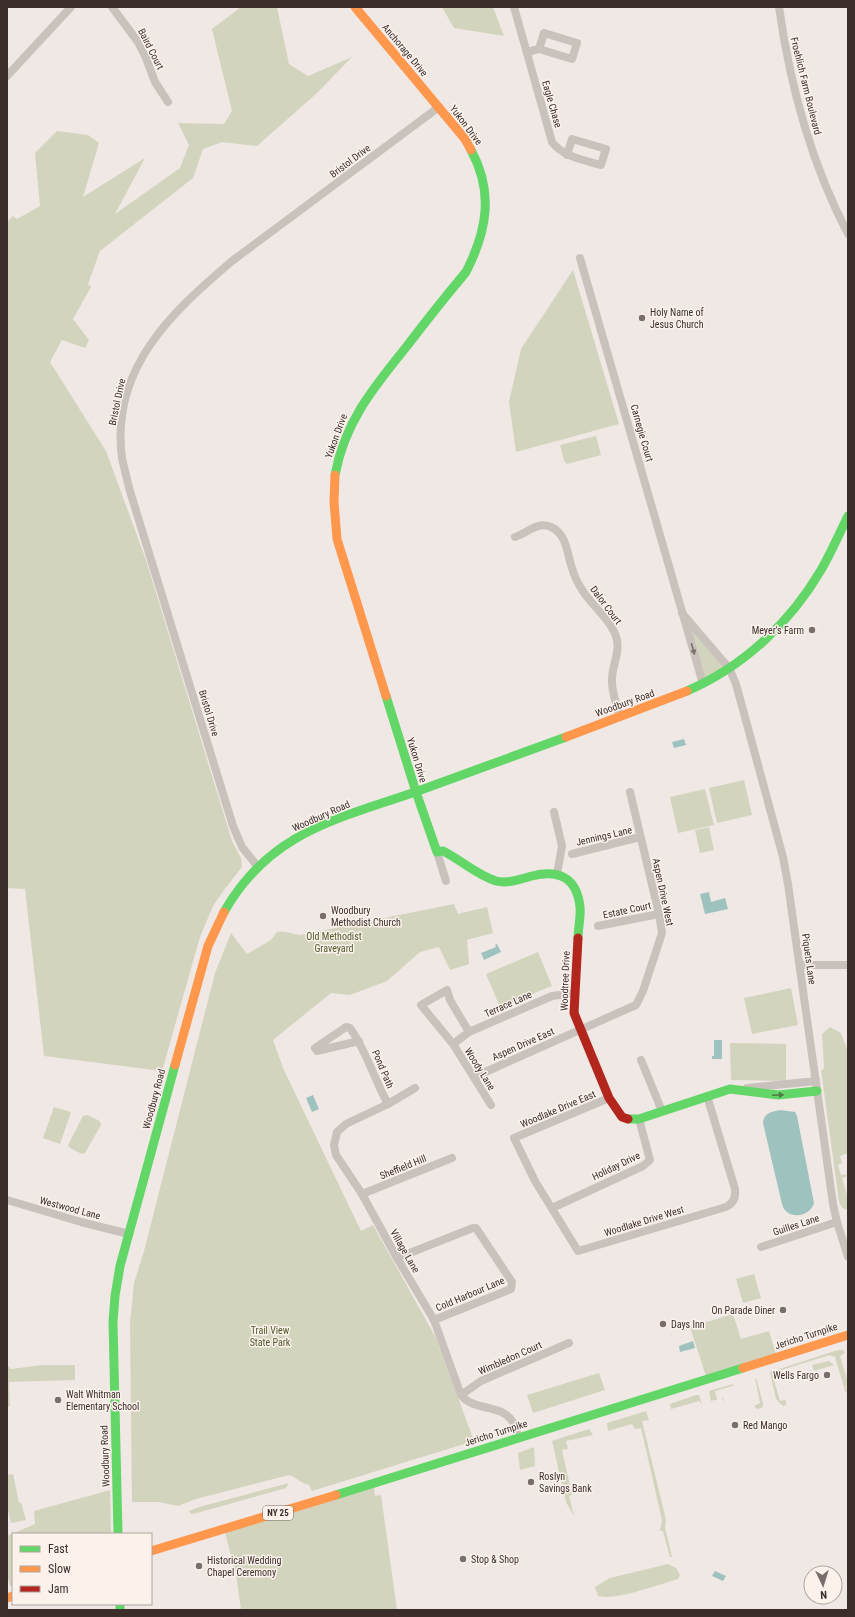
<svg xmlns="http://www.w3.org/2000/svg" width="855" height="1617" font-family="'Roboto Condensed',sans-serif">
	<rect width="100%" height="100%" fill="#efe8e4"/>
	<g fill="#d3d4bd">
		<polygon points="241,7 277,7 289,64 308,76 352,57 317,93 257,146 222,142 203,149 193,178 100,251 88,284 91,287 73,319 89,340 85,348 62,340 50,362 106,451 146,560 232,841 241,858 242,867 224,890 213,906 200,937 162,1071 44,1056 25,889 7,888 7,222 13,216 17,219 40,206 35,153 57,131 88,135 99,143 83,197 145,158 115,214 180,168 189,145 178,123 224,124 232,111 212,29"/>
		<polygon points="442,7 493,7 504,36 454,28"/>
		<polygon points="573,270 619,424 516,452 509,402 521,349"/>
		<polygon points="596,436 601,455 567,464 564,461 560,445"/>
		<polygon points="684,616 727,668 703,683"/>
		<polygon points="744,780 752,815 717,823 709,788"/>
		<polygon points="705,789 714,825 678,833 670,797"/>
		<polygon points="709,827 714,850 700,853 695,830"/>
		<path d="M454,904L458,914L487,907L493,933L467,940L469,964L450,970L439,947L420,952L387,981L350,995L331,993L273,1040L283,1068L361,1231L373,1225L436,1338L474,1441L312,1491L309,1485C301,1484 297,1477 289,1475L196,1499L178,1506L159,1502H132L130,1324L134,1283L144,1251L215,973L231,933L247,954L271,940L277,932C285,930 292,934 300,935Z"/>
		<polygon points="538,952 552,986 500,1007 486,974"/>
		<polygon points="791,988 798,1025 752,1034 744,998"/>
		<path d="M830,1027L841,1033L848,1052L847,1137L848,1153L840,1156L842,1163L838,1165L841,1175L845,1174L847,1176L842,1178L848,1198V1209C842,1210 841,1206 839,1201L821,1070H823L824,1067L822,1034Z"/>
		<polygon points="730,1043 786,1044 786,1081 731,1080"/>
		<polygon points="54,1107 71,1112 60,1144 43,1138"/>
		<polygon points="87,1115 100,1121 101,1125 85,1153 82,1154 70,1148 68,1145 83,1116"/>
		<polygon points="754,1274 761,1298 743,1303 736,1279"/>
		<polygon points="733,1314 741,1339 769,1331 777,1357 707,1379 690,1327"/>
		<polygon points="838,1350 843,1350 845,1353 840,1356 848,1382 848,1386 846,1386 847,1393 845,1391 835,1357 830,1355 778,1371 779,1375 773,1377 780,1401 786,1400 786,1405 783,1406 776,1399 770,1372"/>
		<polygon points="829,1361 834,1365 814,1371 812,1365"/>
		<polygon points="7,1365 11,1369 42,1365 75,1365 75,1380 9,1382 10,1406 7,1407"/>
		<polygon points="599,1373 605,1390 533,1413 527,1395"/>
		<polygon points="755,1378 756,1378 763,1403 763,1407 757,1409 754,1406 760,1403"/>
		<polygon points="733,1384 733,1386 715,1391 717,1399 723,1398 724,1403 722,1398 711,1401 709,1391"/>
		<polygon points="696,1395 699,1395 702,1404 699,1401 671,1409 670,1404"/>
		<polygon points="646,1411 649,1420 642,1421 666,1520 665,1528 672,1557 670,1557 663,1531 660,1531 662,1520 641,1428 635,1429 632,1424 608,1431 607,1423"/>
		<polygon points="589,1429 593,1435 566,1441 568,1449 562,1450 572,1495 569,1496 574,1516 566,1502 552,1441"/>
		<polygon points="534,1447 535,1466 520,1470 518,1453"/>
		<polygon points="13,1474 19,1503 21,1502 26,1520 11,1523 7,1506 8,1505 7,1475"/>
		<polygon points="289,1483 286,1488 193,1514 191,1514 189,1511 199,1507"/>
		<polygon points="374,1488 375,1496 381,1495 397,1610 241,1610 236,1574 224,1529"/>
		<polygon points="110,1490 111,1534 13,1534 13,1585 10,1586 7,1574 7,1536 35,1524 34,1511"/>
		<path d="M668,1564L676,1568L680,1575L678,1579C660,1584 615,1601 598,1596L595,1587L610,1578Z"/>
	</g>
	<g fill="#9ec3bf">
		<polygon points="684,739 686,745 674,748 672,742"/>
		<polygon points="709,892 711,902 725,898 728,909 705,914 700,894"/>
		<polygon points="497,944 501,952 484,960 481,953 496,947 495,945"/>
		<polygon points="714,1040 722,1040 722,1059 712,1059 712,1056 714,1056"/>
		<polygon points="313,1095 319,1109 312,1112 306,1098"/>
		<path d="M780,1110L795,1112L797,1116L814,1203C811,1214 796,1219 787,1212C784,1210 783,1207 782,1204L763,1123C764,1113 771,1112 780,1110Z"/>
		<polygon points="693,1341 695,1348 680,1352 679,1346"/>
		<polygon points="715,1571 726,1576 723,1581 712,1576"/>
	</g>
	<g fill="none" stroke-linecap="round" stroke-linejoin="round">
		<g stroke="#c9c1bc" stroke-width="8">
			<polyline points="112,7 138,42 146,58 155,82 168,102"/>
			<path d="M514,7L552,142C563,157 584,160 601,165L606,149L572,139L567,155"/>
			<path d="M779,7C790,86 811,163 848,234"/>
			<polyline points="527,52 539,49 572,59 577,43 544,33 539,49"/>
			<polyline points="7,76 71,7"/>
			<polyline points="580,258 703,684"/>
			<path d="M515,537C528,533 536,521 551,527C567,534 567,554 572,568C574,575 577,582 581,588C591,606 612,619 617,640C620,654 612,665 612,679C611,692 617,705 620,717"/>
			<polyline points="682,613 729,668 736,684 783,857 788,884 833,1204 837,1222 848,1257"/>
			<polyline points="554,812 562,846 557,874"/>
			<polyline points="437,852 446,881"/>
			<polyline points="572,854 640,837"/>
			<path d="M258,867L242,847L233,826L129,488C127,478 124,468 122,458C110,369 171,313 232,261L439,107"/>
			<polyline points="598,926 659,914"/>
			<polyline points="800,965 848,965"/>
			<polyline points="469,1032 450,1000 447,990 421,1005 453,1044 491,1105"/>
			<path d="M359,1041L317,1051L315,1048L346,1027L350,1028C367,1052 374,1079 388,1104"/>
			<polyline points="453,1044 469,1032 552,996 574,993"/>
			<polyline points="641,1060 662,1111"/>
			<polyline points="474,1077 636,1005 643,991 662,933 659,914 630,792"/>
			<path d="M415,1088L388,1104L346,1124L337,1132L334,1145L336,1155L362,1194L397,1258L434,1320L461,1395C474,1412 501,1403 513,1422C516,1427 517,1433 518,1438"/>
			<polyline points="747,1088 816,1081"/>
			<path d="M609,1098L514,1138L535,1181L578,1251L726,1207C734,1203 736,1197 735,1189L707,1096"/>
			<polyline points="362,1194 452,1158"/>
			<polyline points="7,1200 81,1222 129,1234"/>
			<polyline points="552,1208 643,1166 650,1160 639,1119"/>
			<polyline points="761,1247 837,1222"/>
			<polyline points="397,1258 473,1228 476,1228 512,1282 511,1289 434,1320"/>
			<polyline points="461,1395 481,1381 569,1343"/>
		</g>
		<g stroke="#63d668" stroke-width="9">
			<path d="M335,475C345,421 374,387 407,346C426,321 446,296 466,272C487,231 494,192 471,150"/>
			<path d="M687,691C743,667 790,623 821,570C831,553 839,534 848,516"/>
			<path d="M386,696L416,792L437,852L443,851C461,860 477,875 496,881C508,884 521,879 532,876C559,869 577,878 580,907C581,917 578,928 578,938"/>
			<path d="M224,912C270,831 338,819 418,791C468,773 517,755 566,737"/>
			<polyline points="628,1119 639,1119 730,1089 778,1095 817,1091"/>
			<polyline points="336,1495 743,1368"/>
			<polyline points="118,1534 113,1322 115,1296 120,1266 175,1065"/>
			<polyline points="120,1604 120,1610"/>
		</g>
		<g stroke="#ff974d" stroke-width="9">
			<polyline points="355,7 465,139 471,150"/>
			<polyline points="335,475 334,502 337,539 386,696"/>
			<polyline points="566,737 687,691"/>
			<polyline points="175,1065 208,946 224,912"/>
			<polyline points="743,1368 848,1335"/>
			<polyline points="151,1551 336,1495"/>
			<polyline points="7,1598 13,1596"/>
		</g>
		<polyline stroke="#b3261e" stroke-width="9" points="578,938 574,1013 609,1098 622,1117 628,1119"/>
	</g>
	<defs><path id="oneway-solid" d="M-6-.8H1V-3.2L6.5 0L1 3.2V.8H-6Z"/></defs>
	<use fill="#7a706c" href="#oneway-solid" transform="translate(693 649) rotate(74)"/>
	<use fill="#4c7946" href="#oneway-solid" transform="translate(778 1095) rotate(-2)"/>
	<g fill="#796e6b" stroke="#fbf2ec" stroke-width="1.5">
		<circle cx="642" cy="318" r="4"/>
		<circle cx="812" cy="630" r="4"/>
		<circle cx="323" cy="916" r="4"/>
		<circle cx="783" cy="1310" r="4"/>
		<circle cx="663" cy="1324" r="4"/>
		<circle cx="827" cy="1375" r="4"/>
		<circle cx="58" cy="1400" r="4"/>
		<circle cx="735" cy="1425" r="4"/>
		<circle cx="531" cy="1482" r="4"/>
		<circle cx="463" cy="1559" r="4"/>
		<circle cx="199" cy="1566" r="4"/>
	</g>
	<g text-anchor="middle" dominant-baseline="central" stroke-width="3" stroke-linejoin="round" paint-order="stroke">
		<rect fill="#fbf2ec" stroke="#746864" stroke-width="1" x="263" y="1506" width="30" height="14" rx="3"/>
		<g font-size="9" font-weight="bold" fill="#3a2d2a">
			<text x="278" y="1513">NY 25</text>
		</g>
		<g font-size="10" fill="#3a2d2a" stroke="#fbf2ec">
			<text transform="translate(151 49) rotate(63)">Baird Court</text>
			<text transform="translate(405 50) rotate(50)">Anchorage Drive</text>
			<text transform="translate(806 86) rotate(76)">Froehlich Farm Boulevard</text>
			<text transform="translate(552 104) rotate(74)">Eagle Chase</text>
			<text transform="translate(466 125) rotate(53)">Yukon Drive</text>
			<text transform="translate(350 161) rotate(-37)">Bristol Drive</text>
			<text transform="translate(117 402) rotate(-78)">Bristol Drive</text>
			<text transform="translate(642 433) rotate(74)">Carnegie Court</text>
			<text transform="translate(336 436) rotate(-70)">Yukon Drive</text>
			<text transform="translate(606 605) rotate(53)">Dalor Court</text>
			<text transform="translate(625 703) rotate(-20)">Woodbury Road</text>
			<text transform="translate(209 713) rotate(73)">Bristol Drive</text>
			<text transform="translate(417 760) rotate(73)">Yukon Drive</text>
			<text transform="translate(321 816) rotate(-24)">Woodbury Road</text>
			<text transform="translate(604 836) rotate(-13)">Jennings Lane</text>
			<text transform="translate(663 892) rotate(78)">Aspen Drive West</text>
			<text transform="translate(627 910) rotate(-12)">Estate Court</text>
			<text transform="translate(809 959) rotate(82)">Piquets Lane</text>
			<text transform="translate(565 981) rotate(-88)">Woodtree Drive</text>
			<text transform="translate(508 1004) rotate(-24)">Terrace Lane</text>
			<text transform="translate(523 1044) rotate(-24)">Aspen Drive East</text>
			<text transform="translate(383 1069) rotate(67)">Pond Path</text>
			<text transform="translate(480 1069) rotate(58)">Woody Lane</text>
			<text transform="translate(154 1099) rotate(-75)">Woodbury Road</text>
			<text transform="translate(558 1109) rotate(-23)">Woodlake Drive East</text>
			<text transform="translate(616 1166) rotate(-26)">Holiday Drive</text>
			<text transform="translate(403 1167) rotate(-22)">Sheffield Hill</text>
			<text transform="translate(70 1208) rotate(15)">Westwood Lane</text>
			<text transform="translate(644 1221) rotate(-17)">Woodlake Drive West</text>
			<text transform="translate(796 1225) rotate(-18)">Guilles Lane</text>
			<text transform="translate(405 1251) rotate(60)">Village Lane</text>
			<text transform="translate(470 1294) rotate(-23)">Cold Harbour Lane</text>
			<text transform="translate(806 1336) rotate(-18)">Jericho Turnpike</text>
			<text transform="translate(510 1358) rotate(-24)">Wimbledon Court</text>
			<text transform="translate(496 1433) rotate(-18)">Jericho Turnpike</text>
			<text transform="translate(105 1456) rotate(-92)">Woodbury Road</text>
		</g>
		<g font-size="10" fill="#3a2d2a" stroke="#fbf2ec" text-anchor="start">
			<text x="650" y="312">Holy Name of<tspan x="650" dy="12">Jesus Church</tspan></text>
			<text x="804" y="630" text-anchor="end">Meyer's Farm</text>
			<text x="331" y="910">Woodbury<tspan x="331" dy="12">Methodist Church</tspan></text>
			<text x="775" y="1310" text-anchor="end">On Parade Diner</text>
			<text x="671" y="1324">Days Inn</text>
			<text x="819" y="1375" text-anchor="end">Wells Fargo</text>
			<text x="66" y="1394">Walt Whitman<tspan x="66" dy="12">Elementary School</tspan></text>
			<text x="743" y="1425">Red Mango</text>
			<text x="539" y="1476">Roslyn<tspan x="539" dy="12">Savings Bank</tspan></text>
			<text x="471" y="1559">Stop &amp; Shop</text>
			<text x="207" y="1560">Historical Wedding<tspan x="207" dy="12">Chapel Ceremony</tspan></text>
		</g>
		<g font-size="10" fill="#4e5a2c" stroke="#fbf2ec">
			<text x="334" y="936">Old Methodist<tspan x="334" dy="12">Graveyard</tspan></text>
			<text x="270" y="1330">Trail View<tspan x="270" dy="12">State Park</tspan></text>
		</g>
	</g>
	<rect width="855" height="1617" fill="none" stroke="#3a2d2a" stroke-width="16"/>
	<rect x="12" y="1533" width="140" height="72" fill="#fbf2ec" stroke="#aea39e"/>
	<rect x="20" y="1546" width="20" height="6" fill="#63d668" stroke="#aea39e"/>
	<text x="48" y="1553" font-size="12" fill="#3a2d2a">Fast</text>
	<rect x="20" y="1566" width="20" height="6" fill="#ff974d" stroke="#aea39e"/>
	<text x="48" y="1573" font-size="12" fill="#3a2d2a">Slow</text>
	<rect x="20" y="1586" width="20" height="6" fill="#b3261e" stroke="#aea39e"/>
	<text x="48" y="1593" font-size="12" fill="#3a2d2a">Jam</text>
	<g transform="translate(823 1585) rotate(176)"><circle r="19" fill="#fbf2ec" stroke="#aea39e"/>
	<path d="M0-3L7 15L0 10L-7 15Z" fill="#796e6b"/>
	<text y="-6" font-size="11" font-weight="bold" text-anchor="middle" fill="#3a2d2a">N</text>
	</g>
</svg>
